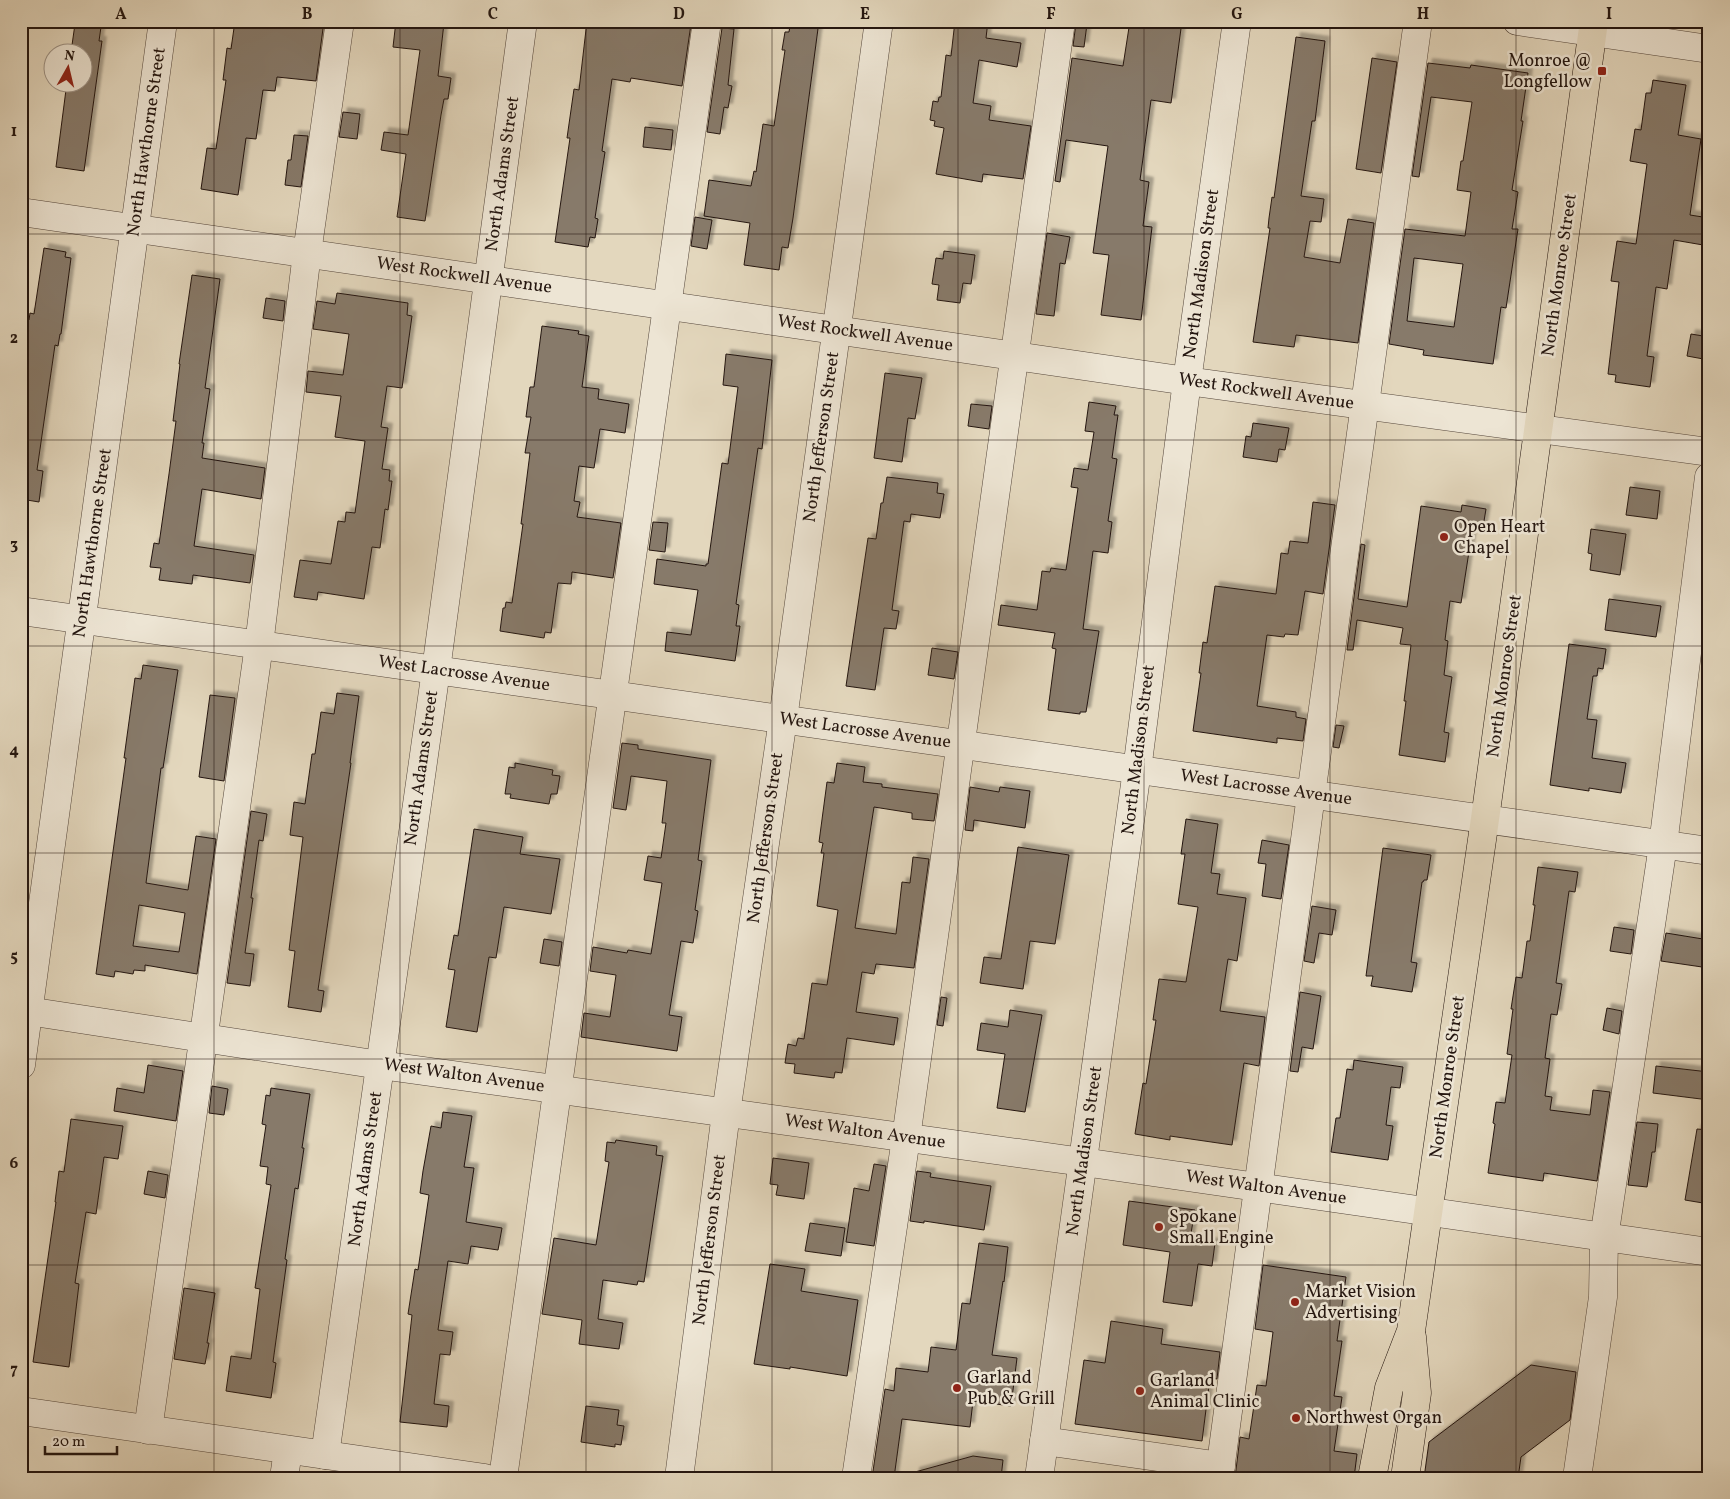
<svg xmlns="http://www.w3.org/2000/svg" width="1730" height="1499" font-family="Vollkorn,serif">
	<defs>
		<filter id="shadow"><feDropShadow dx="4.5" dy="-4.5" stdDeviation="1" flood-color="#0004"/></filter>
	</defs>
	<rect width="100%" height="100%" fill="#e3d7bd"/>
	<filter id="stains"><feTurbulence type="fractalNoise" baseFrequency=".004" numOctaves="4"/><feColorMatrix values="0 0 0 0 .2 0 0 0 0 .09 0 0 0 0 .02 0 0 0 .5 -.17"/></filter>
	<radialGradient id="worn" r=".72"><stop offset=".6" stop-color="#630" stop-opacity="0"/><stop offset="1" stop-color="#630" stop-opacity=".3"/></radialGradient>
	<g fill="#877a6a" stroke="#241610" fill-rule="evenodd" filter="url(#shadow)">
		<polygon points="235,21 324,21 316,81 277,77 275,91 263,90 256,139 246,138 238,195 201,189 207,148 216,149 226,80 223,80 227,48 231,49"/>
		<polygon points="396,21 429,21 444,23 438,76 451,78 448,99 444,99 441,115 425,221 397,217 406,154 381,150 384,132 408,135 420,50 393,47"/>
		<polygon points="587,21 690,21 689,24 691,24 682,86 631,78 630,82 612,79 602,151 605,152 595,218 598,219 595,238 590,237 588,247 555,242 570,138 567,138 574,89 579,90"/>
		<polygon points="791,21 819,21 793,218 788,248 782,247 779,270 744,265 750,223 704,216 709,180 751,186 754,171 756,172 763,124 774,126 775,119 785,50 782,50 785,32 789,32"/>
		<polygon points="955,21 988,21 986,38 1021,43 1017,67 979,60 973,103 991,106 989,120 1031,126 1023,179 983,174 982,182 936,174 944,128 934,126 935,121 930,120 933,101 938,102 939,97 941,97 946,55 951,56"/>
		<polygon points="1130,21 1182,21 1171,103 1151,100 1140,180 1149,182 1143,226 1152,227 1141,320 1101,315 1109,255 1093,253 1108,146 1066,140 1060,182 1055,181 1072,58 1123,66"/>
		<polygon points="1076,23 1087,24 1084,47 1073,46"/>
		<polygon points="75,24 101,27 99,41 102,41 84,171 56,167 67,82 82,82 82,52 71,52"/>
		<polygon points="722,28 734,29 728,85 732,86 728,108 724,107 720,134 707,132"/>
		<polygon points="1296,37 1325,41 1315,121 1312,121 1301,196 1324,199 1321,222 1310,221 1304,257 1340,263 1348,219 1374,223 1358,343 1296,335 1294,347 1253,342 1270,228 1268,228 1269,218 1272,197 1274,198"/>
		<polygon points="1372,58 1397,62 1381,173 1356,169"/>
		<path d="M1428,63L1470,68L1471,65L1528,73L1521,121H1523L1512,190L1518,192L1512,229H1518L1506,308L1501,307L1493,364L1423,355L1424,350L1389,344L1405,229L1465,236L1471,192L1457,190L1461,161H1463L1472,102L1431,97L1419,177L1412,176ZM1414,258L1463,264L1454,327L1407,321Z"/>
		<polygon points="1653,80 1686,85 1678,135 1701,139 1690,215 1709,218 1709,246 1674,240 1667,289 1656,287 1647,356 1654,357 1650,387 1615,382 1616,375 1608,374 1619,282 1611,281 1617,241 1636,244 1647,164 1630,161 1635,129 1641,130 1646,93 1651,93"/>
		<polygon points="343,112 360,114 357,139 339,137"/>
		<polygon points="645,127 673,130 671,150 643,147"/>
		<polygon points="294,135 308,136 301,187 285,185 288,160 291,160"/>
		<polygon points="695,217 712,220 707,249 691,246"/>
		<polygon points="1047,233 1070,237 1065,264 1060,263 1054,316 1036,314"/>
		<polygon points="44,248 66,252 65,257 71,258 61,334 60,334 58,346 55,345 37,470 43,471 39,502 21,499 21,339 25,319 29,320 30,313 34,314"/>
		<polygon points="944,251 975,255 971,284 963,283 960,303 937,300 939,285 932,284 936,258 943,259"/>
		<polygon points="192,275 220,279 205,388 210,389 202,443 204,443 202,458 265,468 261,499 202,489 194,546 254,555 250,583 193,575 192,584 159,580 161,568 150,567 154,543 159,544 169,474 176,421 173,421 180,364 179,364"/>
		<polygon points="337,293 408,303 407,315 412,316 402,388 387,386 381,427 388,428 382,469 390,470 389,481 392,481 388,510 385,509 380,548 372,547 364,599 318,592 317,600 294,597 300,560 331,564 338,521 345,522 346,512 355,513 365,441 335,437 341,396 306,392 308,371 343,375 349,334 313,329 317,301 335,304"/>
		<polygon points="266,298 285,301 283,321 263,318"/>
		<polygon points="542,326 579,331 578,334 589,336 582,387 599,389 598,399 629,404 625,433 600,429 594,468 579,466 574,501 580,502 577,517 621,523 613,578 572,572 571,584 558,583 551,633 545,632 544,638 500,631 503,608 505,608 506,602 512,603 523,524 521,524 530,453 525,453 531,417 526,417 530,387 534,387"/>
		<polygon points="1691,334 1709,337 1709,360 1687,356"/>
		<polygon points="726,354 772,360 762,449 758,448 736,604 739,605 736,626 740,626 735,661 665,651 667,632 691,635 698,590 654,584 657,559 706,566 706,564 708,564 722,463 728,464 738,387 723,385"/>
		<polygon points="885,373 922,378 915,419 908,418 902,462 874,458"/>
		<polygon points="1089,402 1116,406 1114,415 1118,415 1112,458 1117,459 1108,521 1112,522 1108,553 1093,551 1083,629 1099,631 1086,712 1080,712 1080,714 1048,710 1056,649 1052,648 1055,633 998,625 1001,605 1037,610 1042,571 1050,572 1051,568 1066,570 1078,488 1071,487 1074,468 1088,470 1094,432 1085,431"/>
		<polygon points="971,404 992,406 989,429 968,426"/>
		<polygon points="1253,423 1289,428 1285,450 1279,449 1277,462 1243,457 1246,436 1251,437"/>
		<polygon points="887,477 938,483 937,493 944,494 940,518 911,514 910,522 904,521 892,610 899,611 896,629 884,628 875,690 846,686 868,538 876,539 881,503 883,503"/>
		<polygon points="1630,487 1660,491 1657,519 1626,515"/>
		<polygon points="1313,502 1335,505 1323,594 1305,591 1298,635 1285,634 1284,637 1267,635 1257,706 1296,712 1296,717 1306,719 1303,741 1277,738 1277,743 1193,731 1201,673 1199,673 1203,642 1207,643 1215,586 1276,594 1281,553 1288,554 1290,541 1308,543"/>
		<polygon points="1462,505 1486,509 1483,527 1473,526 1461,603 1450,601 1445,640 1448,641 1444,675 1452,677 1444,732 1449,733 1445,762 1399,755 1406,701 1404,701 1411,645 1400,644 1403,628 1357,620 1353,650 1347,650 1361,544 1365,545 1358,599 1407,607 1421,506 1461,512"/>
		<polygon points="653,522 668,523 665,552 649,550"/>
		<polygon points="1591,529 1626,534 1620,575 1590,570 1592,554 1588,553"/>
		<polygon points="1609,599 1661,606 1656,637 1605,630"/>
		<polygon points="1569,644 1606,649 1603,669 1598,668 1597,676 1593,676 1587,719 1597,720 1592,758 1626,763 1621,793 1589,788 1589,791 1550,785"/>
		<polygon points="932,648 958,652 954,679 928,675"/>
		<path d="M143,665L178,670L163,768H161L146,883L188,890L196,836L216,839L197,974L145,965V971L134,970L133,974L115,971L114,977L96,974L126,758H124L135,678L141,679ZM139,905L185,913L179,952L133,946Z"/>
		<polygon points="337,693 359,696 350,763 351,763 318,990 324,991 321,1012 288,1007 295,951 289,950 303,837 290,835 294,802 305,804 312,754 315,754 321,712 334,714"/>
		<polygon points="210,695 235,698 224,781 199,777"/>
		<polygon points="1336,725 1344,726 1339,748 1333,747"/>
		<polygon points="622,743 638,745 638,749 711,760 698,860 702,861 695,910 698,911 693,943 681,941 669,1015 682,1017 677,1051 581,1037 584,1013 610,1017 616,975 590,971 593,947 627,953 628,950 651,954 662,883 644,880 648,856 661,858 666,823 662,823 667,781 631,776 626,810 613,808"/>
		<polygon points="515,763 553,770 552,775 560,776 557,794 551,794 549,804 510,798 511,794 505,794 509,767 515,768"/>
		<polygon points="837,763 865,767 863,782 882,784 882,787 938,794 934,821 912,819 912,813 874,807 855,928 896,934 902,882 910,883 913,857 929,859 914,968 876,964 874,974 862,972 856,1012 898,1018 894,1045 847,1038 842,1073 835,1072 834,1078 794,1073 795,1064 785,1063 788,1044 796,1046 798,1038 804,1039 812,983 827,985 838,910 817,906 824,853 821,853 823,843 819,842 827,782 834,783"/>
		<polygon points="970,787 999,792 1000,787 1030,791 1025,828 974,820 973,831 965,830"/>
		<polygon points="251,811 267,814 263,841 259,840 251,898 253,898 245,953 254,954 250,986 227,983"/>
		<polygon points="1186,819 1218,824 1211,873 1220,874 1217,894 1246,898 1237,961 1228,959 1220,1011 1265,1017 1259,1066 1244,1063 1232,1145 1170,1136 1170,1140 1135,1134 1143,1083 1146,1084 1156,1020 1153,1020 1159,979 1186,982 1198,907 1178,904 1185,854 1181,854"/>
		<polygon points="474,829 523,837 520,854 560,859 551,914 504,907 496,958 489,957 477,1032 446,1027 455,970 448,969 454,935 458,936"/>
		<polygon points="1262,840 1289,845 1281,899 1262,896 1266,864 1258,863"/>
		<polygon points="1018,847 1069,855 1055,944 1030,941 1023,989 980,983 984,957 1001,959"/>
		<polygon points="1383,848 1431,855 1427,880 1424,880 1423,882 1422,882 1411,962 1417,963 1412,992 1371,986 1373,976 1366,976"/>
		<polygon points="1538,867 1578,872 1575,892 1569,891 1556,983 1562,984 1557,1015 1551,1014 1545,1058 1550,1059 1545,1096 1552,1097 1550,1110 1590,1115 1593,1090 1610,1092 1597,1181 1544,1173 1543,1181 1488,1173 1495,1124 1493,1123 1496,1102 1505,1103 1512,1055 1507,1054 1513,1009 1511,1009 1516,977 1522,978 1527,941 1530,941 1535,905 1533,905"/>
		<polygon points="1312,906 1336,910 1332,935 1319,933 1314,963 1304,961"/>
		<polygon points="1614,927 1634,930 1631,954 1610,951"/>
		<polygon points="1666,933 1709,940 1709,968 1661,961"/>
		<polygon points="544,939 562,942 559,966 540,963"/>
		<polygon points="1300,992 1321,996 1313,1049 1302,1047 1298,1072 1290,1071"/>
		<polygon points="941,997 947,998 943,1026 937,1025"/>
		<polygon points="1607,1008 1622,1011 1619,1034 1603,1030"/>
		<polygon points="1010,1010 1042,1015 1025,1112 997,1108 1005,1054 977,1050 981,1023 1008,1027"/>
		<polygon points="1354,1060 1403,1067 1400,1088 1391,1087 1386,1125 1393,1126 1388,1160 1331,1152 1336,1118 1340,1118 1347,1069 1353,1070"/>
		<polygon points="148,1065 183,1071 176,1121 114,1111 117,1088 144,1093"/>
		<polygon points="1656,1066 1709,1072 1709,1100 1653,1093"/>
		<polygon points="212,1086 228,1089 224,1115 209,1113"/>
		<polygon points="271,1088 310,1094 302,1148 304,1148 298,1189 295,1188 285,1259 287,1260 273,1362 276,1363 271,1398 226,1391 231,1356 251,1359 260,1289 255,1288 271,1185 266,1184 268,1167 260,1166 266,1125 262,1124 266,1095 270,1096"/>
		<polygon points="443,1112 472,1116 464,1167 474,1168 466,1222 502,1228 498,1250 471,1246 468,1264 448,1261 438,1330 453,1332 450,1355 440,1354 434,1404 449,1406 447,1427 400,1422 412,1315 408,1314 415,1269 418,1270 429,1195 420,1193 423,1171 431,1126 441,1128"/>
		<polygon points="71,1119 123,1126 118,1159 104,1157 96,1214 86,1212 75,1283 79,1284 69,1367 33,1362 56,1202 55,1202 59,1171 64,1172"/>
		<polygon points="1637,1122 1658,1124 1655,1152 1652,1152 1647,1187 1628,1185"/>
		<polygon points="1697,1129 1709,1130 1709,1204 1685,1200"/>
		<polygon points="616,1140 657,1146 656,1155 663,1156 644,1282 638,1281 637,1285 603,1280 598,1319 623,1323 619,1349 579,1344 582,1320 542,1314 554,1238 596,1245 609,1162 605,1161 607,1142 615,1143"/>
		<polygon points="773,1158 809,1163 804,1199 776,1195 778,1185 770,1184"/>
		<polygon points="874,1164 886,1166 874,1246 846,1242 854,1188 869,1191"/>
		<polygon points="148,1171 168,1175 165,1198 144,1194"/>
		<polygon points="917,1171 931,1173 930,1177 991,1186 984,1230 924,1221 924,1223 910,1221"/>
		<polygon points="1129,1201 1195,1210 1190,1239 1215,1243 1212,1266 1198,1264 1192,1306 1163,1302 1170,1252 1123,1245"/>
		<polygon points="810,1223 845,1228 841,1256 805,1251"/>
		<polygon points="979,1243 1008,1247 1004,1282 1003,1281 992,1355 1017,1358 1011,1406 973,1401 970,1427 902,1419 894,1478 872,1478 885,1389 894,1391 896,1368 928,1372 931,1347 956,1350 962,1303 970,1304"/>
		<polygon points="770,1264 805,1269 801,1291 858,1300 847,1376 790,1367 790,1369 754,1364"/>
		<polygon points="1263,1265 1346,1277 1337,1341 1342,1341 1334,1396 1342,1397 1334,1451 1357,1454 1354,1478 1235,1478 1240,1437 1249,1439 1257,1385 1266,1386 1273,1332 1255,1329"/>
		<polygon points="184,1288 215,1293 207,1343 209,1343 205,1364 174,1359"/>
		<polygon points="1111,1321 1163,1329 1161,1344 1220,1352 1217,1379 1210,1378 1202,1441 1075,1424 1084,1360 1105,1363"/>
		<polygon points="1531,1365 1576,1372 1570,1420 1521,1457 1518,1478 1424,1478 1429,1442"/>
		<polygon points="586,1406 619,1410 617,1425 624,1426 621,1445 615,1444 615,1447 581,1442"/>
		<polygon points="973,1456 1003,1460 1001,1478 915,1478 915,1472"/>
	</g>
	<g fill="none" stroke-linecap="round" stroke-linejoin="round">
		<g stroke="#54463b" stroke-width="29">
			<g id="minor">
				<polyline points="1517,21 1709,49"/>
				<polyline points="21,212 1187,381 1709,452"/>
				<polyline points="21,611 1709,851"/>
				<polyline points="21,1010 380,1065 1083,1162 1709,1252"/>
				<polyline points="21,1065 163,21"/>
				<polyline points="21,1411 485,1478"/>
				<polyline points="148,1430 259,645 307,253 340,21"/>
				<polyline points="1044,1441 1221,1466"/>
				<polyline points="325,1455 436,670 523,21"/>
				<polyline points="284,1478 288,1450"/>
				<polyline points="503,1478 707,21"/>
				<polyline points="679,1478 726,1113 783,719 879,21"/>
				<polyline points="856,1478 906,1138 1061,21"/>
				<polyline points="1039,1478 1137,770 1187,381 1237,21"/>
				<polyline points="1219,1478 1311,795 1418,21"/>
				<polyline points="1577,1478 1603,1297 1604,1238 1663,845 1709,477"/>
			</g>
		</g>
		<g stroke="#241610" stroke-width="29">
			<g id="major">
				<polyline points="1372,1478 1389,1388 1411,1331 1485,819 1594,21"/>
				<polyline points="1405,1478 1417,1393 1412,1337"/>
			</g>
		</g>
		<use href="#minor" stroke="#ede5d4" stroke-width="28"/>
		<use href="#major" stroke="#e3d7bd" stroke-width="28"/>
	</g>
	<path fill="none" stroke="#241610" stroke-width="1" stroke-opacity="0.55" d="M214,21V1478M400,21V1478M586,21V1478M772,21V1478M958,21V1478M1144,21V1478M1330,21V1478M1516,21V1478M21,234H1709M21,440H1709M21,646H1709M21,853H1709M21,1059H1709M21,1265H1709"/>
	<g fill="#8f2418" stroke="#ede5d4" stroke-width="2">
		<rect x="1597" y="66" width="10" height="10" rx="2.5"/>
		<circle cx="1444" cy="537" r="5"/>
		<circle cx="1159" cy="1227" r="5"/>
		<circle cx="1295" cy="1302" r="5"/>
		<circle cx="957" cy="1388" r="5"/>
		<circle cx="1140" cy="1391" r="5"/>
		<circle cx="1296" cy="1418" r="5"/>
	</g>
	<g text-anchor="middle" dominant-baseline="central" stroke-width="5" stroke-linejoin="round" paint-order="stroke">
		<g font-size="18" fill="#241610" stroke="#ede5d4" text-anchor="start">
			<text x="1592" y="61" text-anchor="end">Monroe @<tspan x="1592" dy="21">Longfellow</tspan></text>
			<text x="1454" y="527">Open Heart<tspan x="1454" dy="21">Chapel</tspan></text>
			<text x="1169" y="1217">Spokane<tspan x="1169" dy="21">Small Engine</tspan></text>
			<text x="1305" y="1292">Market Vision<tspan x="1305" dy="21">Advertising</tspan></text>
			<text x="967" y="1378">Garland<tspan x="967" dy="21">Pub &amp; Grill</tspan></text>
			<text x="1150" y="1381">Garland<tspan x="1150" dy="21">Animal Clinic</tspan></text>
			<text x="1306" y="1418">Northwest Organ</text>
		</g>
		<g font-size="18" fill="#241610" stroke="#ede5d4">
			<text transform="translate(147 142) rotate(-82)">North Hawthorne Street</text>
			<text transform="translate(503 174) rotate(-82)">North Adams Street</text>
			<text transform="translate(1202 274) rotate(-82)">North Madison Street</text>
			<text transform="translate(1560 275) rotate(-82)">North Monroe Street</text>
			<text transform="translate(464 276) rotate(8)">West Rockwell Avenue</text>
			<text transform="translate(865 334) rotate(8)">West Rockwell Avenue</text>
			<text transform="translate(1266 392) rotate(8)">West Rockwell Avenue</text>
			<text transform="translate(822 437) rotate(-82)">North Jefferson Street</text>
			<text transform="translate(93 543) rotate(-82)">North Hawthorne Street</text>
			<text transform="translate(464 674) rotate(8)">West Lacrosse Avenue</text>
			<text transform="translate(1505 676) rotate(-82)">North Monroe Street</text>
			<text transform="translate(865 731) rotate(8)">West Lacrosse Avenue</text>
			<text transform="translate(1139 750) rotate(-83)">North Madison Street</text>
			<text transform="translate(422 768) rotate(-82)">North Adams Street</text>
			<text transform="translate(1266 788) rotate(8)">West Lacrosse Avenue</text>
			<text transform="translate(766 838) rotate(-82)">North Jefferson Street</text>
			<text transform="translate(464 1076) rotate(8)">West Walton Avenue</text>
			<text transform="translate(1448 1077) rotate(-82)">North Monroe Street</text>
			<text transform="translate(865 1132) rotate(8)">West Walton Avenue</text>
			<text transform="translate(1085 1151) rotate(-82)">North Madison Street</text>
			<text transform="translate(366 1169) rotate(-82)">North Adams Street</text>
			<text transform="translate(1266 1188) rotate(8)">West Walton Avenue</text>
			<text transform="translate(710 1240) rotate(-83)">North Jefferson Street</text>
		</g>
	</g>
	<rect width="1730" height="1499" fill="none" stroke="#e3d7bd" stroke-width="55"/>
	<g transform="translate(68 68) rotate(8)"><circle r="24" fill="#ede5d4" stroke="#9d9286"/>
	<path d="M0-4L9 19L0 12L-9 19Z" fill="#8f2418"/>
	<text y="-8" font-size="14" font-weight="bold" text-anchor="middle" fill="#241610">N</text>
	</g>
	<path d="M45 1446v8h72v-8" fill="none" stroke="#241610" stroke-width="2.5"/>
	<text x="52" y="1446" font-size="15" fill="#241610" stroke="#ede5d4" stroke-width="4" paint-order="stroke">20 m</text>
	<rect x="28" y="28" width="1674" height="1444" fill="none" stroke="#241610" stroke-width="2"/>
	<g font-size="16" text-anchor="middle" font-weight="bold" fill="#241610">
		<text x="121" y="19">A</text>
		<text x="307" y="19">B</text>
		<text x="493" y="19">C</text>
		<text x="679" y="19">D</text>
		<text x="865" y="19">E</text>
		<text x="1051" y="19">F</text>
		<text x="1237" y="19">G</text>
		<text x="1423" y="19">H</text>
		<text x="1609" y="19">I</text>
		<text x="14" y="136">1</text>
		<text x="14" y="343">2</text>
		<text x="14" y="549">3</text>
		<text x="14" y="755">4</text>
		<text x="14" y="961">5</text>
		<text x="14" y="1168">6</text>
		<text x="14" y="1374">7</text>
	</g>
	<rect width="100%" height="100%" filter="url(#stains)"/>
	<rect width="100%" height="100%" fill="url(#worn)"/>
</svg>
